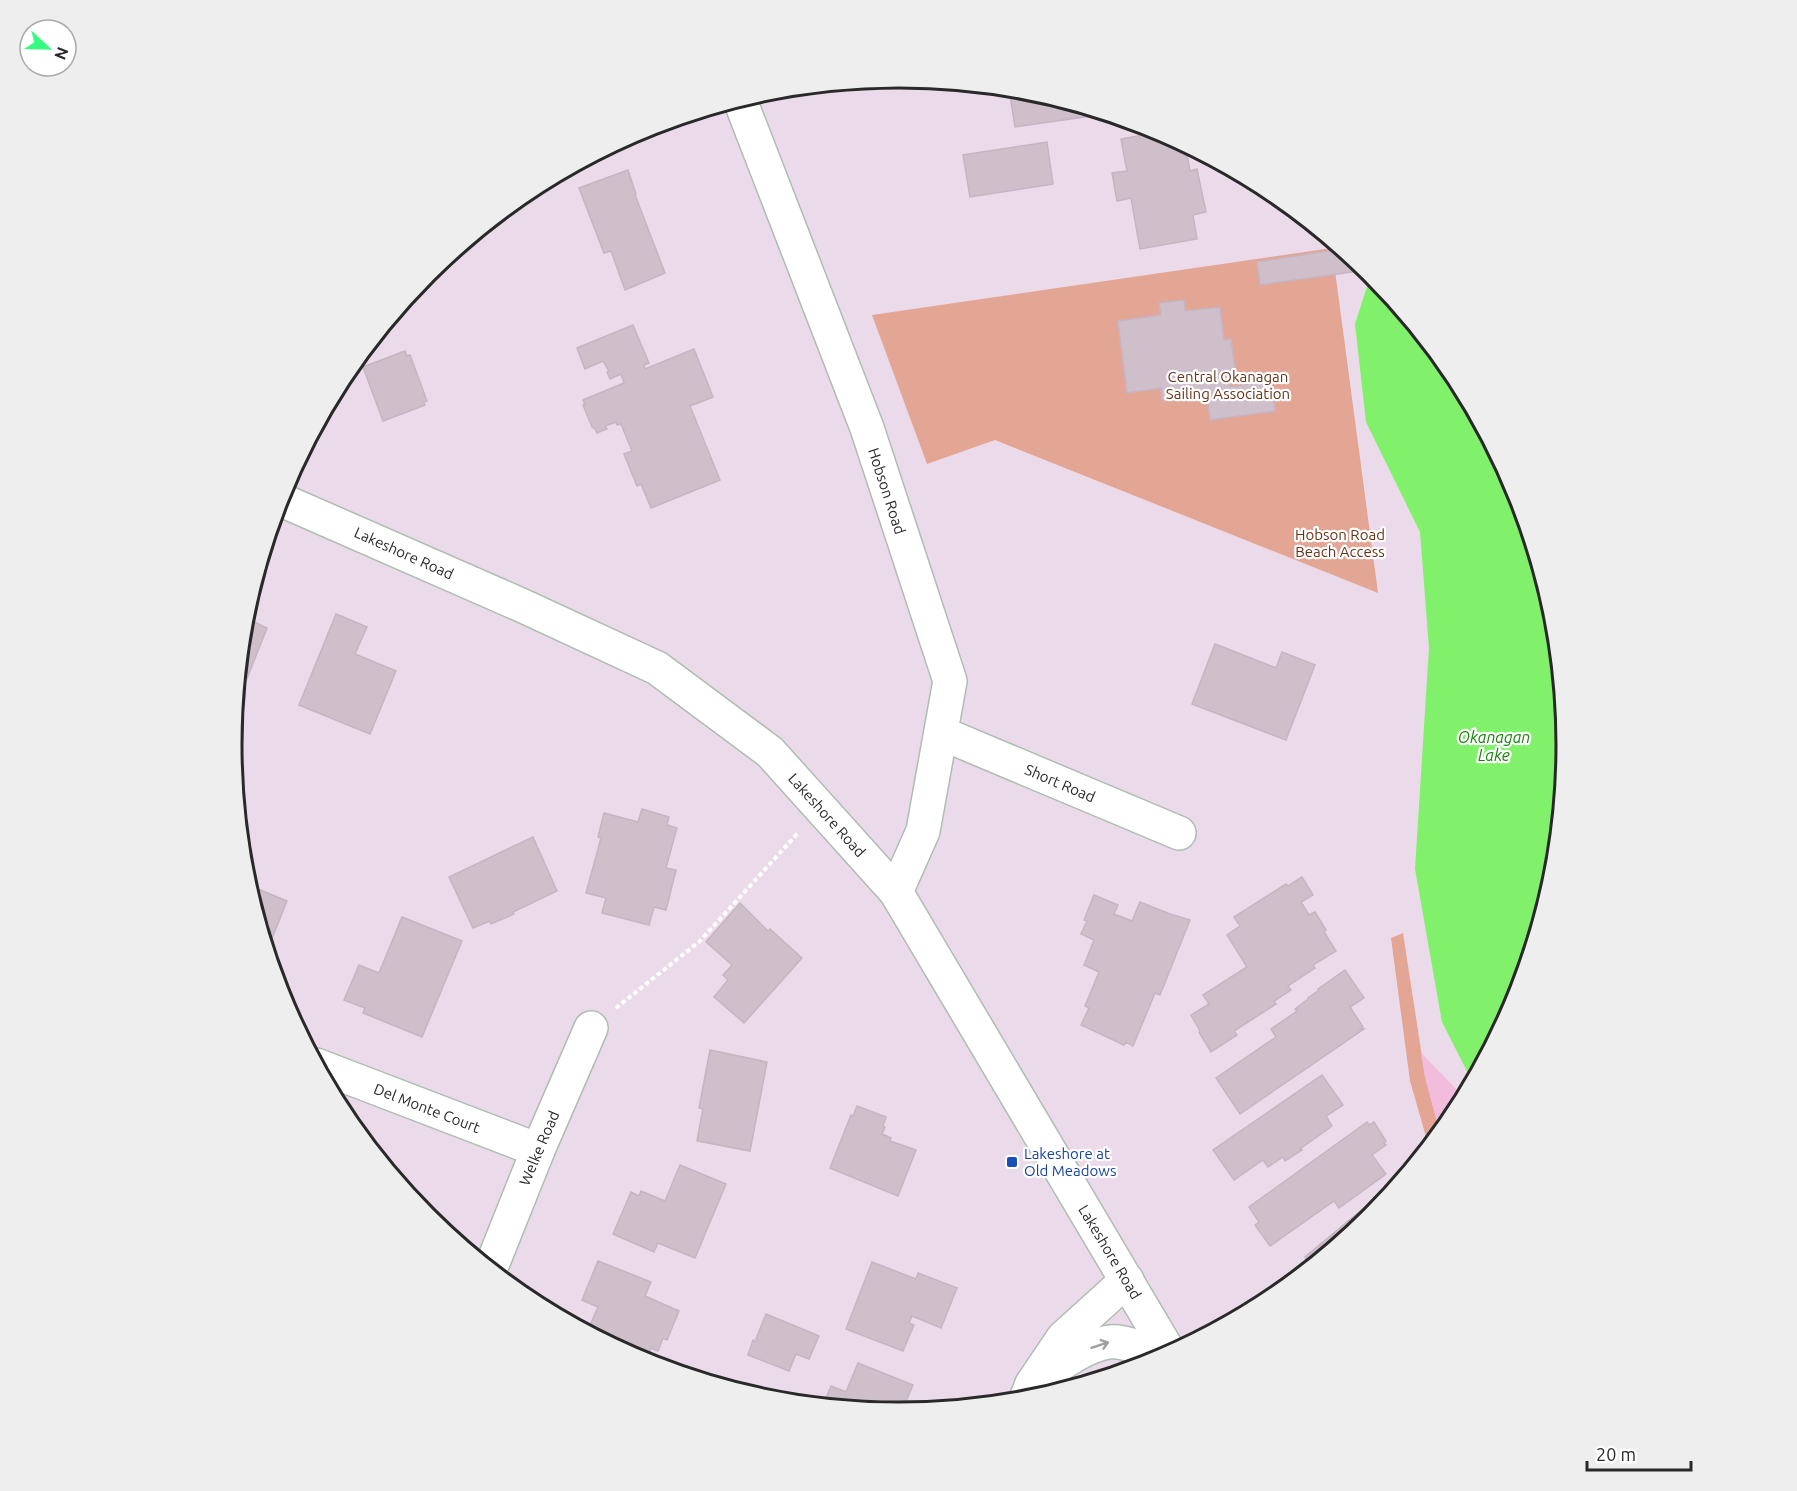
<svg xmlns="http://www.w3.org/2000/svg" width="1797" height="1491" font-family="Ubuntu,sans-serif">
	<rect width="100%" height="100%" fill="#ebdae9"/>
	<g fill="#e3a695">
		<polygon points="1332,248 1378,593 995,440 927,464 872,315"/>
		<polygon points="1403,933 1425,1076 1440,1133 1429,1147 1410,1081 1391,938"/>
	</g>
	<polygon fill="#f2bcdc" points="1421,1053 1464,1097 1453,1117 1440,1133 1425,1077"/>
	<polygon fill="#81f06a" points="1371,274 1454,375 1515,490 1553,616 1566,746 1553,876 1515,1001 1472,1081 1442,1022 1415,869 1429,648 1420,532 1366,422 1355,324"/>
	<g fill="#cebfcb" stroke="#c7b4c3" stroke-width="1.5">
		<polygon points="1009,89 1029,91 1106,114 1015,127"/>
		<polygon points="1159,132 1198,152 1187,154 1190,171 1197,169 1206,212 1193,215 1197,239 1140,249 1131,198 1117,201 1112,173 1127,171 1121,139"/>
		<polygon points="1047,142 1053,184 970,197 963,155"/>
		<polygon points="628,170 636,194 635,195 665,273 625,290 611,251 604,253 579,188"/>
		<polygon points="1341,249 1366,270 1260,285 1257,262"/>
		<polygon points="1184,300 1185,311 1220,307 1224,340 1231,339 1236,377 1229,378 1230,387 1271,381 1275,411 1210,420 1207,394 1162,400 1161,388 1127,393 1118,321 1161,315 1159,303"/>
		<polygon points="633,325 649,363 644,365 645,369 694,349 713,397 690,406 720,480 651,508 641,484 637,486 624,454 632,451 621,424 617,425 616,422 605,426 607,429 597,433 595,429 592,427 583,405 585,405 583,400 624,383 621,374 610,379 607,372 609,371 603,361 585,369 577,348"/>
		<polygon points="405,351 407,356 410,355 427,401 424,402 425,405 383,421 363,367"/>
		<polygon points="336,614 367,627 355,654 396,671 370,734 299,705"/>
		<polygon points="244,617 267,628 246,681 238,677"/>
		<polygon points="1215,644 1276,668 1282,652 1315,665 1286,740 1192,704"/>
		<polygon points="642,809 669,817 667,825 677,828 666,868 676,870 666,910 654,907 649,925 602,913 606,898 586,893 601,838 598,837 604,813 638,822"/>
		<polygon points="533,837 557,891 513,912 514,914 491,924 490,921 473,928 449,877"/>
		<polygon points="1302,877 1313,895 1301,902 1309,915 1315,912 1326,930 1324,932 1336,951 1313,965 1315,968 1288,986 1291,990 1274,1001 1276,1004 1234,1031 1237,1035 1211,1052 1199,1032 1200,1031 1191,1015 1209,1004 1203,995 1247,967 1227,935 1240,926 1234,917 1286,884 1288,886"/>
		<polygon points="246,884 287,901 267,951"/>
		<polygon points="1094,895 1118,905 1114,914 1132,921 1140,902 1170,914 1190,920 1160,995 1155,993 1133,1046 1126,1042 1124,1045 1081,1025 1089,1008 1085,1006 1099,972 1084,965 1094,940 1081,934 1087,921 1084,920"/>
		<polygon points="740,903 768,931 770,929 802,958 744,1023 714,997 728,980 723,975 732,965 706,942"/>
		<polygon points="402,917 462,941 422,1037 363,1013 365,1008 344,1000 359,965 379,973"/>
		<polygon points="1345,970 1364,998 1350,1007 1363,1027 1360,1029 1364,1029 1240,1114 1216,1078 1276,1037 1271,1029 1297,1011 1295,1009 1308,999 1308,998 1319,990 1318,989"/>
		<polygon points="710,1050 767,1062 750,1151 697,1141 703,1109 699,1108"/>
		<polygon points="1322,1075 1343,1105 1326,1116 1332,1126 1300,1149 1302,1150 1285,1161 1283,1157 1268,1167 1263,1160 1234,1180 1213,1150"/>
		<polygon points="857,1106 886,1117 883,1126 885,1127 882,1134 891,1138 890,1141 916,1150 898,1196 830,1168 851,1115 853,1116"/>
		<polygon points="1367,1122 1369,1125 1374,1122 1386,1141 1384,1143 1386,1145 1372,1155 1386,1174 1339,1208 1334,1201 1270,1246 1255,1225 1259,1222 1249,1207"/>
		<polygon points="680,1165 726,1184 695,1258 658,1243 654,1252 613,1234 631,1192 639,1196 641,1191 665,1201"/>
		<polygon points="1370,1203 1376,1210 1370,1218 1291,1283 1288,1279 1308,1263 1305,1257"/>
		<polygon points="598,1261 651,1282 645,1296 679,1311 667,1340 663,1338 658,1351 651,1348 647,1359 635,1354 634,1357 587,1332 598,1307 582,1300"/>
		<polygon points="872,1262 916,1279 918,1273 957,1288 941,1328 912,1316 909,1323 914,1325 903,1351 846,1329"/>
		<polygon points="766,1314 819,1336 809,1359 796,1354 789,1371 748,1355 753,1340 757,1342 758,1340 756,1339"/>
		<polygon points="858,1363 913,1385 901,1413 823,1406 831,1386 846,1392"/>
	</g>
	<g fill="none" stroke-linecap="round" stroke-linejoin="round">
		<g stroke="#aebdb3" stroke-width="36">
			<g id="minor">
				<polyline points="740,100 867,428 950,681 923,831 896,892"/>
				<polyline points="941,733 1179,833"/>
				<polyline points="316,1065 538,1150"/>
				<polyline points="490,1270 538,1150 591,1028"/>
				<polyline points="1025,1401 1032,1384 1063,1338 1127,1280"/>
			</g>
		</g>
		<g stroke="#aebdb3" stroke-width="36">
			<g id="secondary">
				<polyline points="279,499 521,605 657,668 770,752 896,892 1170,1354"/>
				<path d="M1032,1384C1054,1369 1082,1346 1109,1342C1125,1340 1148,1351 1162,1358"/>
			</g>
		</g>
		<polyline stroke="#fff" stroke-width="4" stroke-dasharray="4.5 3" stroke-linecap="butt" points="616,1008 700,941 798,833"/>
		<use href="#minor" stroke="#fff" stroke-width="33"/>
		<use href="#secondary" stroke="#fff" stroke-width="33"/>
	</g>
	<defs><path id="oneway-shaft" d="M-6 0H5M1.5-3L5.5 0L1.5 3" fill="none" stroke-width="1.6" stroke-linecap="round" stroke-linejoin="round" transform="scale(1.5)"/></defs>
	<use stroke="#9f9f9f" href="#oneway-shaft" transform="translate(1100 1345) rotate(-18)"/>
	<rect fill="#1a4fb4" stroke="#fff" stroke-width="2" x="1006" y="1156" width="12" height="12" rx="3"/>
	<g text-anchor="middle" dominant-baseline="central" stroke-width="4.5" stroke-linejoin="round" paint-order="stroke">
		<g font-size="15" fill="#663418" stroke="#fff">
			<text x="1228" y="376">Central Okanagan<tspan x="1228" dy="17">Sailing Association</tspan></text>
			<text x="1340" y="534">Hobson Road<tspan x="1340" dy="17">Beach Access</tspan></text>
		</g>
		<g font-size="15" fill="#292929" stroke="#fff">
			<text transform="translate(887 491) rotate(72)">Hobson Road</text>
			<text transform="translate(404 553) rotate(24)">Lakeshore Road</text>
			<text transform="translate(1060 783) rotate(23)">Short Road</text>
			<text transform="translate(827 815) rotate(48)">Lakeshore Road</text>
			<text transform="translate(427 1108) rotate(21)">Del Monte Court</text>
			<text transform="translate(539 1148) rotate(-67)">Welke Road</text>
			<text transform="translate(1110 1252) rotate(59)">Lakeshore Road</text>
		</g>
		<g font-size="15" fill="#164399" stroke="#fff" text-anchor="start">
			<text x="1024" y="1153">Lakeshore at<tspan x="1024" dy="17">Old Meadows</tspan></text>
		</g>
		<g font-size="16" font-style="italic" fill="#17850c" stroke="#fff">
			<text x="1494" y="737">Okanagan<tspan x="1494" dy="18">Lake</tspan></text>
		</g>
	</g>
	<path d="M0 0H1797V1491H0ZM242 745a657 657 0 1 1 1314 0a657 657 0 1 1-1314 0Z" fill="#eee" fill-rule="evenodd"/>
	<path fill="none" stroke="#292929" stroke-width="3" d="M242 745a657 657 0 1 1 1314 0a657 657 0 1 1-1314 0Z"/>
	<g transform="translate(48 48) rotate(112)"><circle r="28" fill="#ffffff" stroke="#a9a9a9" stroke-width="1.5"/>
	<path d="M0-4.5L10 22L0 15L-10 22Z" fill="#36fd81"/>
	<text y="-9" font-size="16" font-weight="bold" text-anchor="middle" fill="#292929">N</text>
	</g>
	<path d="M1587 1461v9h104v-9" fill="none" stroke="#292929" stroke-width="3"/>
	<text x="1596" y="1461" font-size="18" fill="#292929" stroke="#ffffff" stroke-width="4.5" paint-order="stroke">20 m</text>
</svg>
